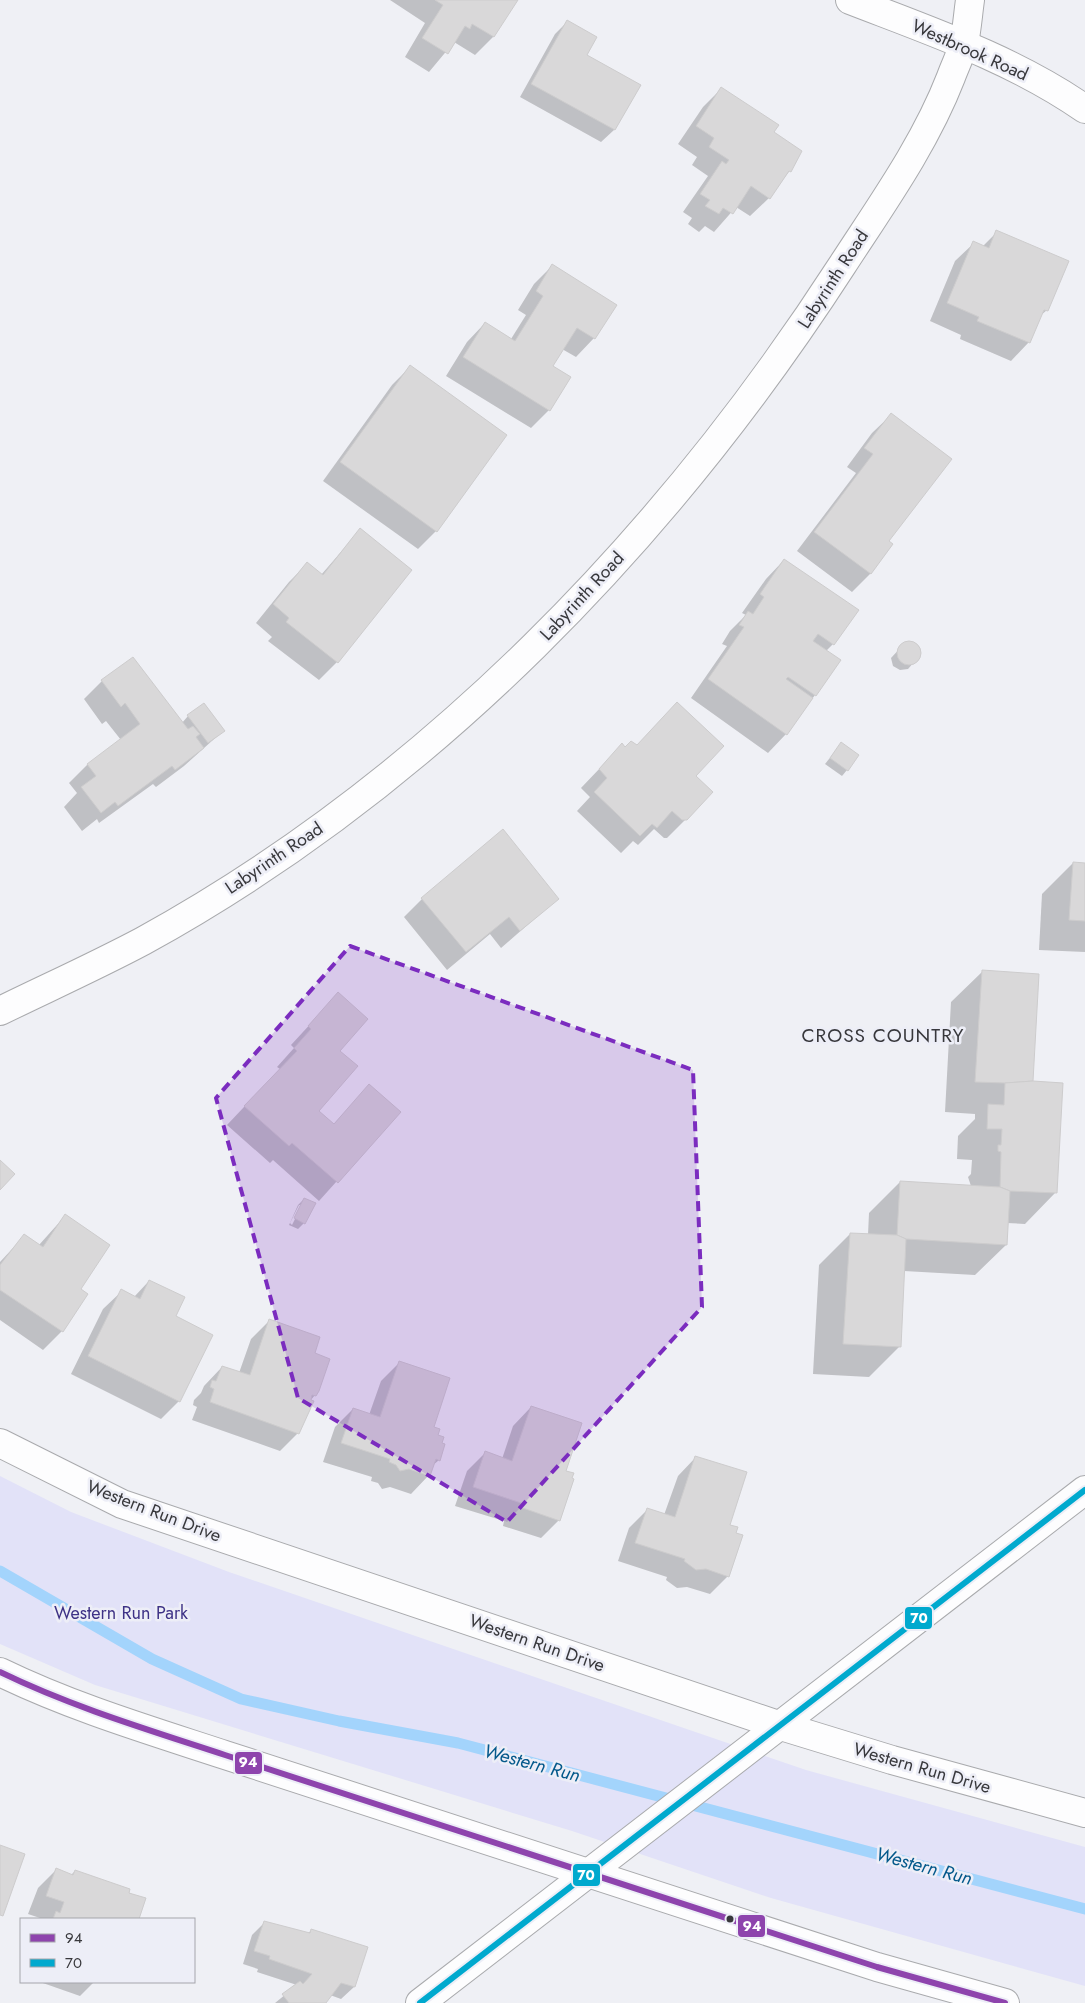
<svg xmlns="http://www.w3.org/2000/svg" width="1085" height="2003" font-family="Jost,sans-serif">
	<rect width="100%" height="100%" fill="#eff0f5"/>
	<polygon fill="#e2e2f8" points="0,1476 71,1512 229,1572 806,1770 1085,1847 1085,1986 771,1898 572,1831 95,1685 0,1644"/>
	<g fill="#0003" fill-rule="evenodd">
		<polygon points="390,0 516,0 493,37 475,55 454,42 429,72 405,57 425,23"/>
		<polygon points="567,22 585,56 639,85 614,130 601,142 520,97 555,34"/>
		<polygon points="722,88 773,132 797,161 769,198 750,216 736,207 714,232 705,226 699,232 688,224 692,218 683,212 708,176 692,165 697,157 678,144 703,107"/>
		<polygon points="997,232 1047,310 1040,316 1029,342 1011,361 960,339 961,335 930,321 955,261 974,243 982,247"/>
		<polygon points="552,266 594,338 576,357 562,349 552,366 549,410 531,428 446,376 467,342 485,323 511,339 526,315 518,310 534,284"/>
		<polygon points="410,367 436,531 418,549 323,481 392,385"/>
		<polygon points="891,415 887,541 892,545 870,574 852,592 797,551 856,473 847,467 872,433"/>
		<polygon points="360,530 337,662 319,680 268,641 272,637 256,623 289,582 307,564 321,575"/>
		<polygon points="784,560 833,644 826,651 815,695 786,734 768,753 691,698 727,646 722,644 730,631 746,615 742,613 766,579"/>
		<polygon points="911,642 920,648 921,654 908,669 900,670 893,666 891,658 903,645"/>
		<polygon points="102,681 182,723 188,716 223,731 184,766 156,787 153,784 99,823 97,819 82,831 64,807 77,793 69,783 87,765 121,740 106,721 102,724 84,699"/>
		<polygon points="841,744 847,770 842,776 825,764"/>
		<polygon points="622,745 625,748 636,746 694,776 686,819 667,838 664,838 654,829 638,845 633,841 621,853 577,811 590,797 581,788"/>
		<polygon points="1073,863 1085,864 1085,952 1039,950 1042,894"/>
		<polygon points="422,899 557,899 501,948 490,934 447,970 404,917"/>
		<polygon points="982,972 1055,1193 1025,1224 1007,1223 1006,1245 975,1275 904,1271 900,1346 869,1377 813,1374 819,1265 850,1234 868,1235 869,1213 900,1182 971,1186 968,1177 971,1174 972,1160 957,1159 958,1136 975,1119 975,1114 945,1112 951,1002"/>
		<polygon points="338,994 339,1051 317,1111 333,1125 369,1086 399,1112 319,1201 273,1160 270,1163 227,1125 280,1069 277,1067 294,1048 291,1045"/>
		<path d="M304,1199V1223L298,1229L289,1225L298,1205ZM299,1205H302L292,1225L290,1223Z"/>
		<polygon points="65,1216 79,1289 86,1295 62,1331 43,1350 0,1320 0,1262 25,1235 39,1245"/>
		<polygon points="149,1281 179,1401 161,1419 71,1374 103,1309 122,1291 134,1297"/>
		<polygon points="269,1321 313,1354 315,1395 310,1401 298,1433 280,1451 192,1420 197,1407 193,1405 194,1400 201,1393 204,1386 222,1367 239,1373 251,1339"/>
		<polygon points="399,1363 436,1436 439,1460 432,1466 429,1475 411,1494 390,1487 382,1489 378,1483 371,1481 372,1477 323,1462 335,1427 353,1409 369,1415 381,1381"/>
		<polygon points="531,1407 564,1472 559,1520 541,1538 503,1526 504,1521 455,1506 467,1471 485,1453 502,1459 513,1426"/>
		<polygon points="696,1457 728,1525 728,1576 710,1594 687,1587 677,1588 666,1580 667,1577 618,1561 629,1528 647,1510 664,1515 678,1476"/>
		<polygon points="56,1870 71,1875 75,1871 144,1899 137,1919 43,1919 28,1914 38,1888"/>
		<polygon points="265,1922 308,1933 312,1930 354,1987 341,1999 330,1995 324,2003 275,2003 297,1985 257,1972 258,1969 243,1964 252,1935"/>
		<polygon points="40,1982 94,1982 80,1996"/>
	</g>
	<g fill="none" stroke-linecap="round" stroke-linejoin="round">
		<polyline stroke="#a3d4fc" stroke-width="11" points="0,1571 152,1659 241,1699 339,1721 458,1743 1085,1909"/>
	</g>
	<g fill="#d9d8d9" stroke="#cdcccd">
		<polygon points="435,0 518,0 494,37 472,24 470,29 465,26 448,54 422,38 443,5"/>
		<polygon points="567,20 597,37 587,55 641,85 615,130 531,84"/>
		<polygon points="721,87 779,125 774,132 802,151 791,172 789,171 770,199 751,186 733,214 723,208 719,214 705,206 710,200 700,194 722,161 726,164 729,160 709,147 714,138 696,126"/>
		<polygon points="996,230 1069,261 1048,311 1044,310 1030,343 977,321 979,317 947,303 973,241 989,248"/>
		<polygon points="552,264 617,305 595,339 577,328 553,366 571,377 550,411 463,357 485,322 515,341 543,296 536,291"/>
		<polygon points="410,365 507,435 437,532 340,462"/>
		<polygon points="891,413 952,459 889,541 893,544 871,574 814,532 873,454 864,448"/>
		<polygon points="360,528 412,570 338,663 286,622 289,618 273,604 307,562 323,575"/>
		<polygon points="784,559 859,610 834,645 818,634 813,641 841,660 816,696 788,677 786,679 813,698 787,735 708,679 744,627 739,625 748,611 753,614 764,597 760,594"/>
		<circle cx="909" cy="653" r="12"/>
		<polygon points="133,657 188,729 193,726 200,734 196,737 204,748 175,770 172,766 118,806 115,802 101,813 81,787 96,776 87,764 140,724 125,703 121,707 101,680"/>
		<polygon points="677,702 724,746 696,776 713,792 687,820 682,820 672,811 657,828 652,824 640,836 594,792 607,778 599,769 622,743 625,747 631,741 637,745"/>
		<polygon points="204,703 225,731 208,743 187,715"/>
		<polygon points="841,742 859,755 848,771 830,758"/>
		<polygon points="503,829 559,899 520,931 509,917 466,952 421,898"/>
		<polygon points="1073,862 1085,863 1085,921 1069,920"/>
		<polygon points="982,970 1039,974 1033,1081 1005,1083 975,1082"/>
		<polygon points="338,992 368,1019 340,1051 358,1066 319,1111 334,1124 369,1084 401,1112 338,1183 292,1143 289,1146 244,1106 297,1051 294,1048 311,1029 308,1026"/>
		<polygon points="1033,1081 1063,1083 1057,1193 1010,1191 1000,1187 1001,1152 998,1151 998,1145 1001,1145 1002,1129 987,1129 988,1104 1004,1105 1005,1083"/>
		<polygon points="0,1160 15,1174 0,1190"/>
		<polygon points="900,1181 1000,1187 1010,1191 1007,1245 906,1239 897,1235"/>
		<polygon points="304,1198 316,1203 305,1224 294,1218"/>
		<polygon points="65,1214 110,1245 81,1289 88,1294 63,1332 0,1290 0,1265 24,1234 43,1247"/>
		<polygon points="850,1233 897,1235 906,1239 901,1347 843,1344"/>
		<polygon points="149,1280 185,1297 176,1316 213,1335 180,1402 88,1356 121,1289 140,1299"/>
		<polygon points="269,1319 320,1337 315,1353 330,1359 319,1391 316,1396 312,1395 311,1400 314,1401 299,1434 210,1402 214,1389 210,1387 212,1380 216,1381 222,1366 250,1375"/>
		<polygon points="399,1361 450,1378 434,1427 440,1429 438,1435 444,1437 442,1443 445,1444 440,1461 436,1459 430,1476 409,1469 400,1471 396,1465 389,1462 390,1459 341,1443 353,1408 380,1417"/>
		<polygon points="531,1406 582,1423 566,1471 574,1473 572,1478 574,1479 560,1521 520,1507 521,1503 473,1487 485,1451 512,1461"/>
		<polygon points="695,1456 747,1472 730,1525 738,1527 736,1533 743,1535 729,1577 706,1569 696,1570 684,1561 685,1559 635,1543 647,1508 675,1517"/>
		<polygon points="0,1845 25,1854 3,1916 0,1915"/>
		<polygon points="56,1868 73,1875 75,1870 130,1889 129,1893 146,1898 139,1919 53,1919 56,1911 60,1913 64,1902 46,1896"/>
		<polygon points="264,1921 310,1933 311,1929 368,1947 355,1987 341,1983 326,2003 289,2003 282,1994 300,1981 303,1984 312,1974 269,1959 270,1956 254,1951"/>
	</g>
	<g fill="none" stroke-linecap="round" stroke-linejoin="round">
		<g stroke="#a9aaad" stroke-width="30">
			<g id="minor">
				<path d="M850,0C930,31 1013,59 1085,109"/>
				<path d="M0,1011C47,988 96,966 143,941C430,783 666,538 843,264C882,204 925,144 951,77C955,66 961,54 964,43C967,29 968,14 970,0"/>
				<polyline points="0,1443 122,1504 781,1726 892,1760 1085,1813"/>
			</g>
		</g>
		<g stroke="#a9aaad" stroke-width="30">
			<polyline id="tertiary" points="420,2003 1085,1490"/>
		</g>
		<g stroke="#a9aaad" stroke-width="30">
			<path id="secondary" d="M0,1672C72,1707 149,1730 225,1755L877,1967L1005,2003"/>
		</g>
		<use href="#minor" stroke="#fdfdfe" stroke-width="28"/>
		<use href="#tertiary" stroke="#fdfdfe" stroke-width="28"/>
		<use href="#secondary" stroke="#fdfdfe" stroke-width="28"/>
		<g stroke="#edeef7" stroke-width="10">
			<path id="bus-1" d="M0,1672C72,1707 149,1730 225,1755L877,1967L1005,2003"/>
		</g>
		<g stroke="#edeef7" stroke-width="10">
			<polyline id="bus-2" points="420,2003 1085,1490"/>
		</g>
		<use href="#bus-1" stroke="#8e44ad" stroke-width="6"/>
		<use href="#bus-2" stroke="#00a9ce" stroke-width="6"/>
	</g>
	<path fill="#7b2cbf" fill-opacity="0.2" stroke="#7b2cbf" stroke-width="4" stroke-dasharray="10 6" stroke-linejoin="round" d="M350,946L693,1070L702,1307L507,1522L298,1398L216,1098Z"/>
	<circle fill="#38383c" stroke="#edeef7" stroke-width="2" cx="730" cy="1919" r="4.5"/>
	<g text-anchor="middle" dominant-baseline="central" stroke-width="5" stroke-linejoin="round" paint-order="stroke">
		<g font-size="18" fill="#38383c" stroke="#edeef7">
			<text transform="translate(970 50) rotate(24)">Westbrook Road</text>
			<text transform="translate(833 279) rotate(-57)">Labyrinth Road</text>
			<text transform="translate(582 596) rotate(-47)">Labyrinth Road</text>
			<text transform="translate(274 858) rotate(-34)">Labyrinth Road</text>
			<text transform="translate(154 1511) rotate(21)">Western Run Drive</text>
			<text transform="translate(537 1643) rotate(19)">Western Run Drive</text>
			<text transform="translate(922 1768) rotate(16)">Western Run Drive</text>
		</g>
		<g font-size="18" fill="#3e3286" stroke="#edeef7">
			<text x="121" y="1613">Western Run Park</text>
		</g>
		<g font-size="19" letter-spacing="1" fill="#38383c" stroke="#edeef7">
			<text x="883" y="1035">CROSS COUNTRY</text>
		</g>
		<g font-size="19" font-style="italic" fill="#04598b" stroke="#edeef7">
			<text transform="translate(532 1763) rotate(15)">Western Run</text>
			<text transform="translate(924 1866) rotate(15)">Western Run</text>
		</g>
	</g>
	<g stroke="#edeef7" stroke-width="2">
		<rect x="904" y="1606" width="29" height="24" rx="5" fill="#00a9ce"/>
		<rect x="234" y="1751" width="29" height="24" rx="5" fill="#8e44ad"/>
		<rect x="572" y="1863" width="29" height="24" rx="5" fill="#00a9ce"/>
		<rect x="737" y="1914" width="29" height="24" rx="5" fill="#8e44ad"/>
	</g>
	<g font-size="14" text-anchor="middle" font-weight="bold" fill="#fff">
		<text x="919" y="1623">70</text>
		<text x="248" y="1767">94</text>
		<text x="586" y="1880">70</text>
		<text x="752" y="1931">94</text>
	</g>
	<rect x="20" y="1918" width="175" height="65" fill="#edeef7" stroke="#a5a5ac"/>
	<rect x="30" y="1934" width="25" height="8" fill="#8e44ad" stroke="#a5a5ac"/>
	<text x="65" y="1943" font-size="15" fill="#38383c">94</text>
	<rect x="30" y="1959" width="25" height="8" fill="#00a9ce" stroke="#a5a5ac"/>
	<text x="65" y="1968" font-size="15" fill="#38383c">70</text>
</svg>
